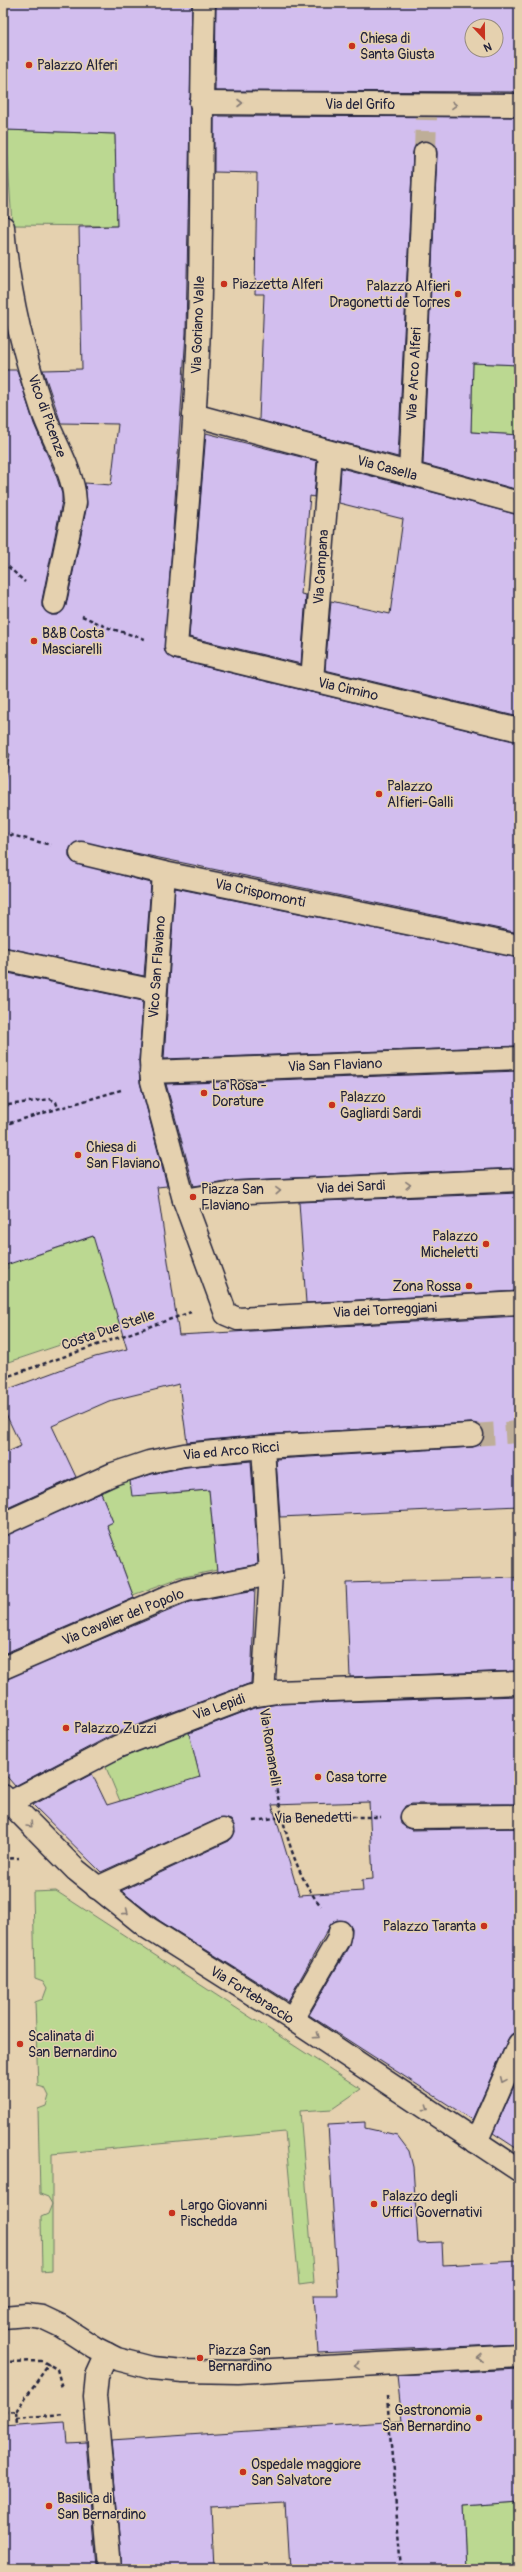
<svg xmlns="http://www.w3.org/2000/svg" width="522" height="2572" font-family="Pangolin,sans-serif">
	<rect width="100%" height="100%" fill="#e5d1af"/>
	<filter id="ink" filterUnits="userSpaceOnUse"><feTurbulence type="fractalNoise" baseFrequency=".025" numOctaves="2"/><feDisplacementMap in="SourceGraphic" scale="8" xChannelSelector="R" yChannelSelector="G"/><feConvolveMatrix kernelMatrix="1 2 1 2 8 2 1 2 1" color-interpolation-filters="sRGB"/></filter>
	<g filter="url(#ink)">
		<g fill="#bbd891" stroke="#6e7d66">
			<polygon points="6,130 115,134 117,226 12,225"/>
			<polygon points="473,363 519,365 519,435 471,432"/>
			<polygon points="115,1229 120,1325 3,1364 3,1270 8,1268 3,1250 31,1257"/>
			<polygon points="170,1468 173,1493 209,1490 217,1570 179,1578 133,1595 107,1525 113,1522 100,1491 137,1476"/>
			<polygon points="189,1731 210,1819 159,1790 120,1801 105,1765"/>
			<polygon points="56,1891 361,2089 332,2109 300,2111 314,2283 299,2285 285,2132 52,2154 52,2271 42,2272 41,2217 48,2214 52,2204 48,2197 40,2194 38,2109 46,2106 49,2096 45,2088 38,2086 35,2002 43,1999 47,1988 43,1981 35,1978 33,1892"/>
			<polygon points="519,2502 519,2569 467,2569 464,2506"/>
		</g>
		<g fill="#d2beee" stroke="#22223b" fill-rule="evenodd">
			<polygon points="4,3 192,3 186,333 165,652 173,659 519,742 519,933 78,841 69,850 69,857 73,862 151,883 144,976 3,947 3,786 10,754 3,753 3,370 17,370 34,424 56,475 62,494 62,501 42,600 42,607 51,615 58,615 66,606 87,505 85,483 111,485 118,424 61,423 43,370 82,369 79,227 117,226 115,134 6,130"/>
			<path d="M216,3H519V92L215,91ZM472,26H496V50H472Z"/>
			<polygon points="214,116 519,117 519,365 473,363 471,432 519,435 519,490 423,464 437,154 436,147 426,141 419,142 413,152 398,457 259,420 264,294 255,294 257,173 214,172"/>
			<polygon points="206,433 317,461 314,497 310,496 301,594 306,595 301,664 189,637"/>
			<polygon points="341,468 519,515 519,717 325,670 331,601 390,614 403,519 339,503"/>
			<polygon points="175,888 519,958 519,1046 164,1059"/>
			<polygon points="3,972 143,1001 139,1060 140,1082 167,1186 157,1187 179,1335 519,1316 519,1506 280,1517 276,1459 473,1447 483,1441 483,1428 471,1423 262,1435 187,1442 179,1384 109,1401 52,1426 76,1477 3,1510 3,1454 21,1446 3,1408 3,1391 95,1357 127,1349 93,1236 3,1266"/>
			<polygon points="519,1071 519,1168 226,1181 194,1186 166,1084"/>
			<polygon points="519,1193 519,1291 306,1303 299,1202"/>
			<polygon points="251,1461 258,1564 217,1572 209,1490 132,1496 130,1481 152,1474 186,1467"/>
			<polygon points="101,1493 113,1522 107,1525 134,1598 3,1654 3,1536"/>
			<polygon points="519,1578 519,1671 350,1677 346,1583"/>
			<polygon points="255,1590 251,1683 114,1734 15,1786 3,1772 3,1680 190,1602"/>
			<path d="M519,1696V1804H412L405,1806L400,1817L401,1824L412,1830L519,1828V2032L512,2034L508,2039L472,2120L309,2015L349,1946L352,1929L348,1923L337,1920L331,1924L288,2001L160,1921L121,1891L229,1841L235,1832L231,1820L218,1819L101,1872L33,1805L92,1774L107,1805L200,1777L189,1733L254,1708L278,1704ZM369,1802L373,1879L362,1880L363,1891L299,1895L272,1805Z"/>
			<polygon points="519,2075 519,2150 493,2133"/>
			<polygon points="365,2122 365,2128 397,2135 409,2151 413,2167 418,2243 442,2242 443,2265 519,2261 519,2344 318,2353 314,2295 338,2295 328,2124"/>
			<polygon points="519,2369 519,2502 464,2506 467,2569 289,2569 285,2503 211,2507 214,2569 122,2569 111,2440 402,2421 397,2375"/>
			<polygon points="65,2422 67,2443 86,2442 97,2569 3,2569 3,2426"/>
		</g>
		<g fill="none" stroke-linecap="round" stroke-linejoin="round">
			<g stroke="#beae98" stroke-width="22" stroke-dasharray="22 11" stroke-linecap="butt">
				<polyline points="425,153 426,117"/>
				<polyline points="472,1435 519,1432"/>
			</g>
			<g stroke="#22223b" stroke-width="25">
				<polyline id="pedestrian" points="107,2354 97,2376 95,2396 110,2569"/>
			</g>
			<g stroke="#22223b" stroke-width="25">
				<g id="minor">
					<path d="M204,3C201,98 202,193 200,288C198,408 185,528 176,647L519,730"/>
					<polyline points="201,103 519,105"/>
					<path d="M3,227C8,290 22,349 42,409C51,437 69,463 74,492L75,502L54,603"/>
					<polyline points="194,415 519,503"/>
					<polyline points="410,474 425,153"/>
					<polyline points="312,680 330,453"/>
					<polyline points="81,853 164,873 519,946"/>
					<polyline points="164,873 151,1061 152,1081 184,1200 226,1314 238,1319 519,1303"/>
					<polyline points="3,959 155,991"/>
					<polyline points="151,1072 519,1058"/>
					<polyline points="184,1200 227,1193 519,1180"/>
					<polyline points="3,1524 113,1474 149,1462 184,1455 263,1447 472,1435"/>
					<polyline points="3,1668 165,1598 187,1590 271,1574"/>
					<polyline points="263,1693 271,1574 263,1447"/>
					<polyline points="3,1796 76,1870 148,1928 292,2019 519,2170"/>
					<polyline points="9,1803 119,1746 251,1696 277,1692 519,1683"/>
					<polyline points="412,1817 519,1816"/>
					<polyline points="97,1888 223,1830"/>
					<polyline points="292,2019 338,1940 340,1932"/>
					<polyline points="476,2142 519,2044"/>
					<polyline points="3,2317 27,2315 42,2317 61,2326 95,2348 117,2359 152,2368 183,2371 238,2372 519,2356"/>
				</g>
			</g>
			<g stroke="#22223b" stroke-width="2.5" stroke-dasharray="4 3" stroke-linecap="butt">
				<polyline points="3,562 25,582"/>
				<polyline points="82,616 109,628 145,639"/>
				<polyline points="3,833 51,845"/>
				<polyline points="8,1105 50,1099 56,1102 58,1108"/>
				<polyline points="3,1125 121,1090"/>
				<polyline points="3,1378 191,1312"/>
				<path d="M267,1727C275,1782 284,1862 321,1906"/>
				<polyline points="254,1821 281,1817 381,1817"/>
				<polyline points="3,1859 19,1858"/>
				<polyline points="3,2362 42,2361 57,2369 62,2388"/>
				<polyline points="387,2396 401,2569"/>
				<polyline points="16,2411 49,2364"/>
				<polyline points="3,2412 16,2411 17,2425"/>
				<polyline points="16,2418 64,2414"/>
			</g>
			<use href="#pedestrian" stroke="#e5d1af" stroke-width="22"/>
			<use href="#minor" stroke="#e5d1af" stroke-width="22"/>
		</g>
		<defs><path id="oneway-chevron" d="M-2-3.5L2.5 0L-2 3.5" fill="none" stroke-width="1.6" stroke-linecap="round" stroke-linejoin="round"/></defs>
		<g stroke="#847a75">
			<use href="#oneway-chevron" transform="translate(240 103)"/>
			<use href="#oneway-chevron" transform="translate(454 105) rotate(1)"/>
			<use href="#oneway-chevron" transform="translate(408 1185) rotate(-3)"/>
			<use href="#oneway-chevron" transform="translate(278 1191) rotate(-3)"/>
			<use href="#oneway-chevron" transform="translate(30 1825) rotate(46)"/>
			<use href="#oneway-chevron" transform="translate(126 1912) rotate(37)"/>
			<use href="#oneway-chevron" transform="translate(317 2036) rotate(34)"/>
			<use href="#oneway-chevron" transform="translate(503 2080) rotate(114)"/>
			<use href="#oneway-chevron" transform="translate(426 2108) rotate(34)"/>
			<use href="#oneway-chevron" transform="translate(480 2358) rotate(177)"/>
			<use href="#oneway-chevron" transform="translate(357 2365) rotate(177)"/>
		</g>
	</g>
	<g fill="#c8321e" stroke="#e5d1af" stroke-width="1.5">
		<circle cx="352" cy="46" r="4"/>
		<circle cx="29" cy="65" r="4"/>
		<circle cx="224" cy="284" r="4"/>
		<circle cx="458" cy="294" r="4"/>
		<circle cx="34" cy="641" r="4"/>
		<circle cx="379" cy="794" r="4"/>
		<circle cx="204" cy="1093" r="4"/>
		<circle cx="332" cy="1105" r="4"/>
		<circle cx="78" cy="1155" r="4"/>
		<circle cx="193" cy="1197" r="4"/>
		<circle cx="486" cy="1244" r="4"/>
		<circle cx="469" cy="1286" r="4"/>
		<circle cx="66" cy="1728" r="4"/>
		<circle cx="318" cy="1777" r="4"/>
		<circle cx="484" cy="1926" r="4"/>
		<circle cx="20" cy="2044" r="4"/>
		<circle cx="374" cy="2204" r="4"/>
		<circle cx="172" cy="2213" r="4"/>
		<circle cx="200" cy="2358" r="4"/>
		<circle cx="479" cy="2418" r="4"/>
		<circle cx="243" cy="2472" r="4"/>
		<circle cx="49" cy="2506" r="4"/>
	</g>
	<g text-anchor="middle" dominant-baseline="central" stroke-width="3" stroke-linejoin="round" paint-order="stroke">
		<g font-size="14" fill="#22223b" stroke="#e5d1af" text-anchor="start">
			<text x="360" y="38">Chiesa di<tspan x="360" dy="16">Santa Giusta</tspan></text>
			<text x="37" y="65">Palazzo Alferi</text>
			<text x="232" y="284">Piazzetta Alferi</text>
			<text x="450" y="286" text-anchor="end">Palazzo Alfieri<tspan x="450" dy="16">Dragonetti de Torres</tspan></text>
			<text x="42" y="633">B&amp;B Costa<tspan x="42" dy="16">Masciarelli</tspan></text>
			<text x="387" y="786">Palazzo<tspan x="387" dy="16">Alfieri-Galli</tspan></text>
			<text x="212" y="1085">La Rosa -<tspan x="212" dy="16">Dorature</tspan></text>
			<text x="340" y="1097">Palazzo<tspan x="340" dy="16">Gagliardi Sardi</tspan></text>
			<text x="86" y="1147">Chiesa di<tspan x="86" dy="16">San Flaviano</tspan></text>
			<text x="201" y="1189">Piazza San<tspan x="201" dy="16">Flaviano</tspan></text>
			<text x="478" y="1236" text-anchor="end">Palazzo<tspan x="478" dy="16">Micheletti</tspan></text>
			<text x="461" y="1286" text-anchor="end">Zona Rossa</text>
			<text x="74" y="1728">Palazzo Zuzzi</text>
			<text x="326" y="1777">Casa torre</text>
			<text x="476" y="1926" text-anchor="end">Palazzo Taranta</text>
			<text x="28" y="2036">Scalinata di<tspan x="28" dy="16">San Bernardino</tspan></text>
			<text x="382" y="2196">Palazzo degli<tspan x="382" dy="16">Uffici Governativi</tspan></text>
			<text x="180" y="2205">Largo Giovanni<tspan x="180" dy="16">Pischedda</tspan></text>
			<text x="208" y="2350">Piazza San<tspan x="208" dy="16">Bernardino</tspan></text>
			<text x="471" y="2410" text-anchor="end">Gastronomia<tspan x="471" dy="16">San Bernardino</tspan></text>
			<text x="251" y="2464">Ospedale maggiore<tspan x="251" dy="16">San Salvatore</tspan></text>
			<text x="57" y="2498">Basilica di<tspan x="57" dy="16">San Bernardino</tspan></text>
		</g>
		<g font-size="14" fill="#22223b" stroke="#e5d1af">
			<text x="360" y="104">Via del Grifo</text>
			<text transform="translate(198 325) rotate(-88)">Via Goriano Valle</text>
			<text transform="translate(414 374) rotate(-87)">Via e Arco Alferi</text>
			<text transform="translate(47 416) rotate(70)">Vico di Picenze</text>
			<text transform="translate(387 468) rotate(15)">Via Casella</text>
			<text transform="translate(321 567) rotate(-86)">Via Campana</text>
			<text transform="translate(348 689) rotate(13)">Via Cimino</text>
			<text transform="translate(260 893) rotate(12)">Via Crispomonti</text>
			<text transform="translate(157 967) rotate(-86)">Vico San Flaviano</text>
			<text transform="translate(335 1065) rotate(-2)">Via San Flaviano</text>
			<text transform="translate(351 1187) rotate(-3)">Via dei Sardi</text>
			<text transform="translate(385 1310) rotate(-3)">Via dei Torreggiani</text>
			<text transform="translate(108 1330) rotate(-19)">Costa Due Stelle</text>
			<text transform="translate(231 1451) rotate(-5)">Via ed Arco Ricci</text>
			<text transform="translate(123 1617) rotate(-22)">Via Cavalier del Popolo</text>
			<text transform="translate(219 1707) rotate(-19)">Via Lepidi</text>
			<text transform="translate(270 1747) rotate(81)">Via Romanelli</text>
			<text transform="translate(313 1818) rotate(-1)">Via Benedetti</text>
			<text transform="translate(252 1995) rotate(32)">Via Fortebraccio</text>
		</g>
	</g>
	<rect width="522" height="2572" fill="none" stroke="#e5d1af" stroke-width="16"/>
	<rect x="8" y="8" width="506" height="2556" fill="none" stroke="#22223b" stroke-width="1.5" filter="url(#ink)"/>
	<g transform="translate(484 38) rotate(158)"><circle r="19" fill="#e5d1af" stroke="#978b81"/>
	<path d="M0-3L7 15L0 10L-7 15Z" fill="#c8321e"/>
	<text y="-6" font-size="11" font-weight="bold" text-anchor="middle" fill="#22223b">N</text>
	</g>
</svg>
